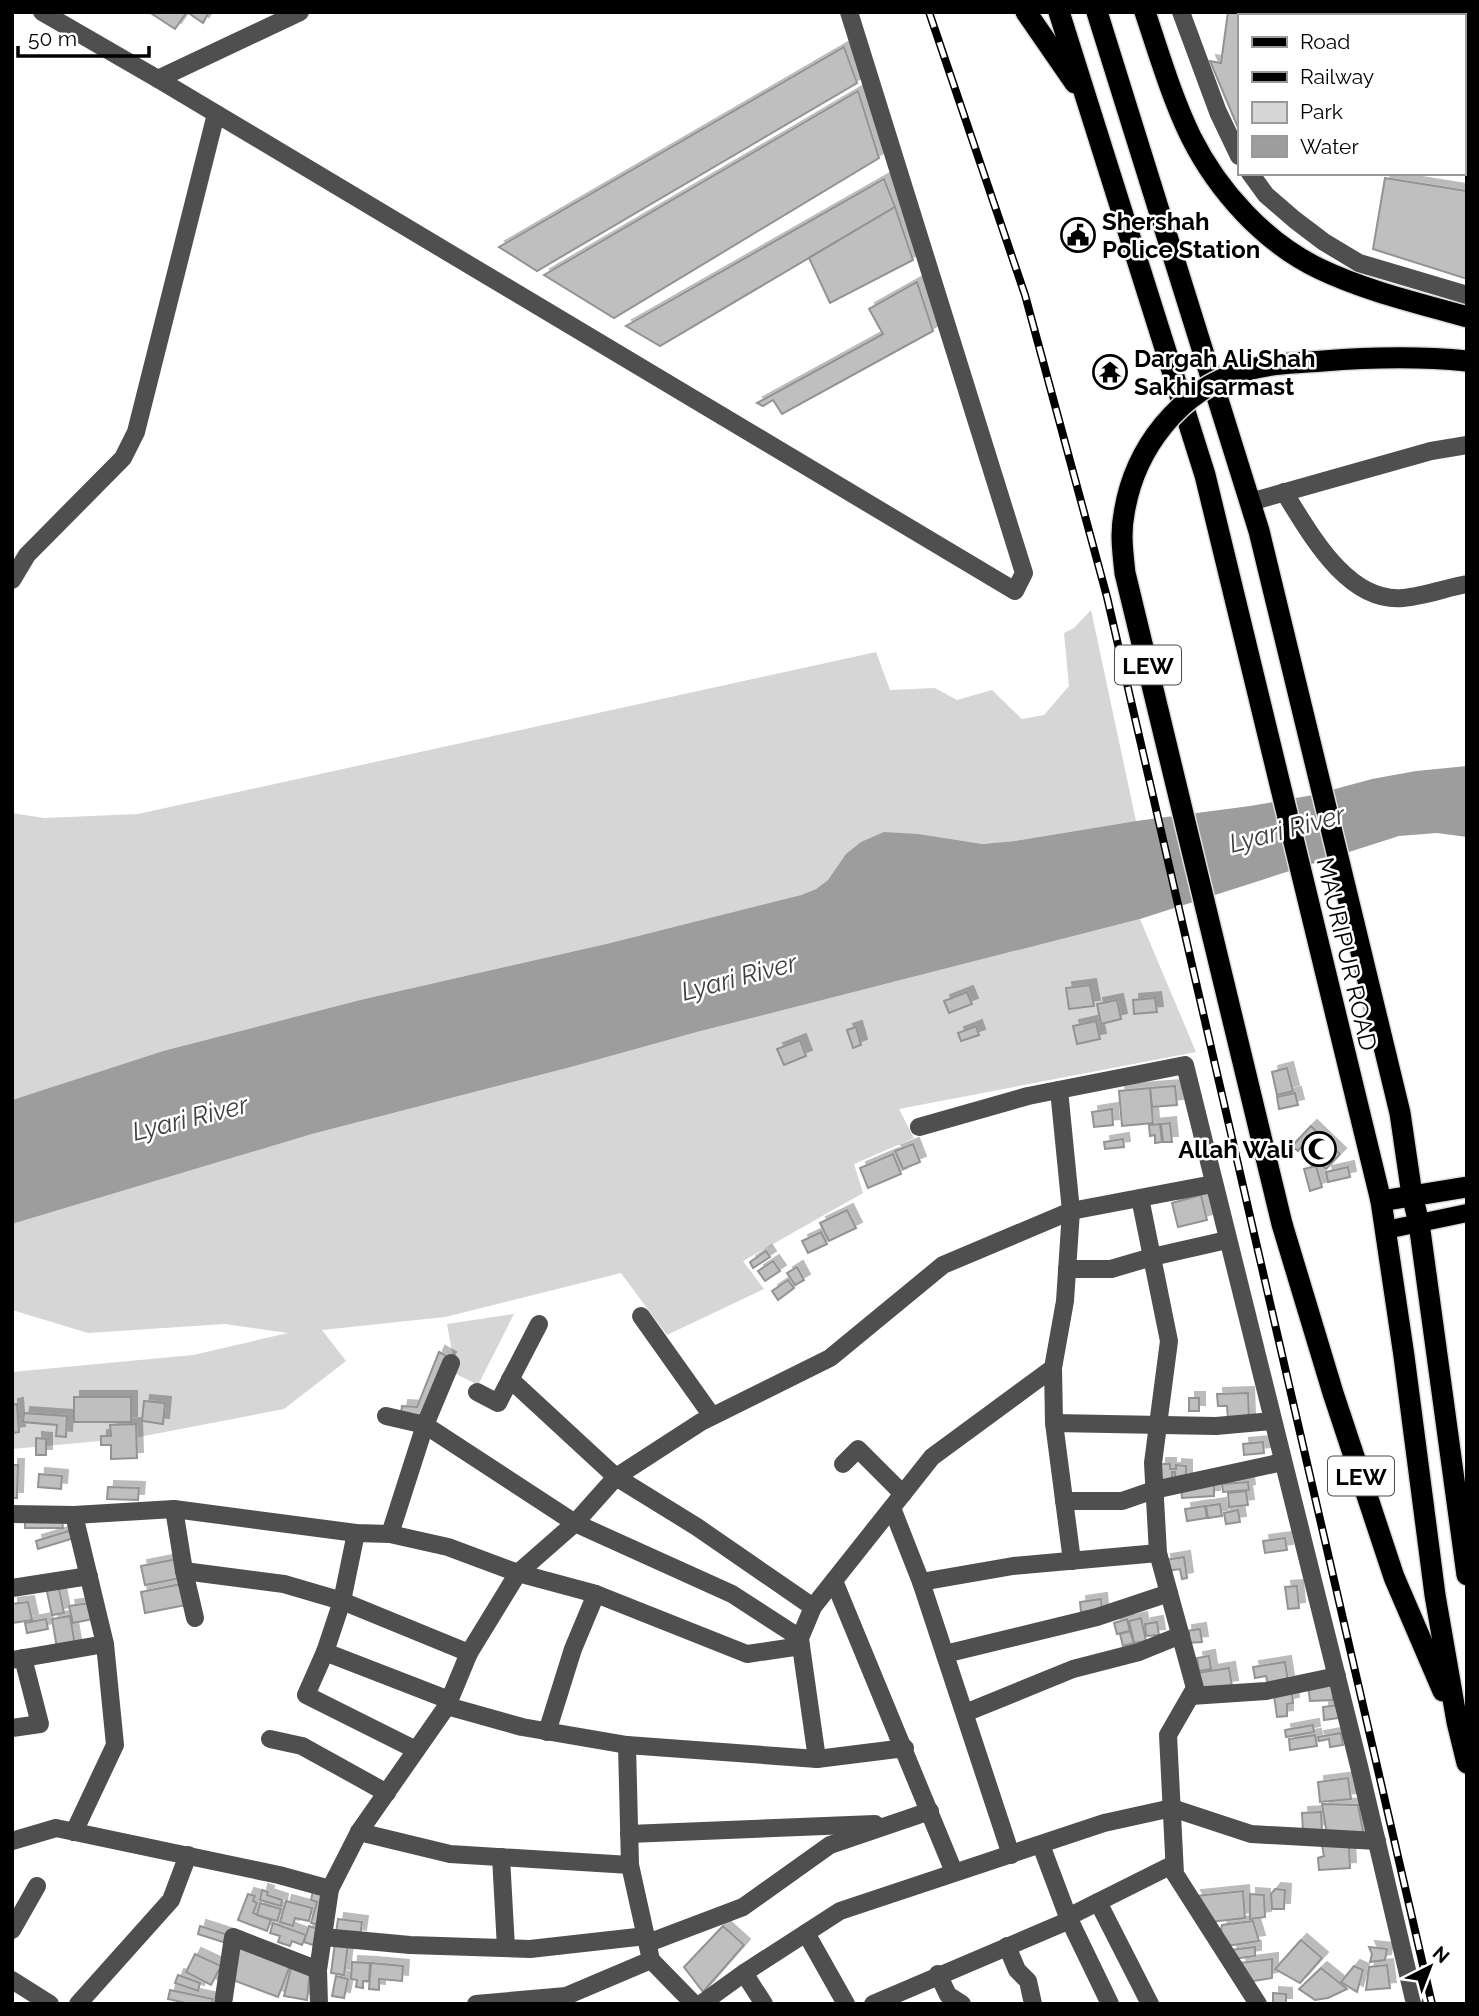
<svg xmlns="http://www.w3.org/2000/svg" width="1479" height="2016" font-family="Raleway,sans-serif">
	<defs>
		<filter id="shadow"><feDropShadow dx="6" dy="-6" stdDeviation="0" flood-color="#0004"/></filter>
	</defs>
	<rect width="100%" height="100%" fill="#fff"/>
	<g fill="#d6d6d6">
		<polygon points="1091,610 1136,821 1015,841 982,844 954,841 828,880 816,889 801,895 606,944 360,1000 163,1051 12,1100 12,813 44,818 138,814 876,652 890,690 935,688 957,700 992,690 1022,719 1044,715 1069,686 1064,633 1074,628"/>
		<polygon points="1140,919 1196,1052 899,1109 914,1138 854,1164 863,1193 743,1261 764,1289 667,1335 621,1273 445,1317 322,1330 346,1361 284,1409 134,1438 12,1449 12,1372 193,1355 288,1333 225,1324 88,1333 12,1310 12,1224 312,1134 571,1067 697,1032"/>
		<polygon points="514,1314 478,1385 456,1374 447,1324"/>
	</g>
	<polygon fill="#9d9d9d" points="1467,766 1467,837 1437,833 1399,836 1140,919 697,1032 571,1067 312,1134 12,1224 12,1100 163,1051 360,1000 606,944 801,895 816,889 828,880 846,854 861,842 884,832 918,834 982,844 1015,841 1136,821 1250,806 1313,795 1372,779 1416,771"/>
	<g fill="#bfbfbf" stroke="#939393" stroke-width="2" filter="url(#shadow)">
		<polygon points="149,12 209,12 203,23 187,12 175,29"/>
		<polygon points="1228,12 1306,12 1305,16 1239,16 1239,130 1210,61 1221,63"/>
		<polygon points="1426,12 1467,12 1467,23 1463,23 1463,16 1426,16"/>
		<polygon points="844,47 857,83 537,271 499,247"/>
		<polygon points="858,91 879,158 614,318 544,275"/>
		<polygon points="1385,178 1467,191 1467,279 1373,249"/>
		<polygon points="884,179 895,207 660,346 626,326"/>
		<polygon points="895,207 913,260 830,303 809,258"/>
		<polygon points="917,282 933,331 782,414 773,400 763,406 757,403 883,334 869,309"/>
		<polygon points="1090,985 1094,1006 1069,1009 1066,988"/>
		<polygon points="967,992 972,1004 949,1013 944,1001"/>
		<polygon points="1155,998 1157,1012 1134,1014 1133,1000"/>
		<polygon points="1117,1000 1121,1019 1101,1024 1097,1004"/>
		<polygon points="1096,1021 1100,1039 1077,1044 1073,1026"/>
		<polygon points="976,1026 979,1035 961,1041 958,1033"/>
		<polygon points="856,1027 861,1045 853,1048 847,1030"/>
		<polygon points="800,1040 806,1056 784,1065 777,1049"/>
		<polygon points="1287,1068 1293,1091 1277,1095 1272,1072"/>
		<polygon points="1175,1086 1177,1105 1152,1107 1150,1088"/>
		<polygon points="1150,1088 1153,1123 1122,1126 1119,1091"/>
		<polygon points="1295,1093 1298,1105 1279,1109 1277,1097"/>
		<polygon points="1112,1109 1113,1125 1094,1127 1092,1112"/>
		<polygon points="1170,1123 1172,1142 1163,1142 1161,1124"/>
		<polygon points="1160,1124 1162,1142 1155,1143 1155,1135 1150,1136 1149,1125"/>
		<polygon points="1311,1126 1340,1154 1326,1169 1302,1146 1298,1151 1292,1146"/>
		<polygon points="1123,1139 1124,1147 1105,1149 1104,1142"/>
		<polygon points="913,1144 920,1162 903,1169 895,1151"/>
		<polygon points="893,1154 901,1174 868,1188 860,1168"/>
		<polygon points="1316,1166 1322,1187 1310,1191 1304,1169"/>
		<polygon points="1348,1167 1350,1177 1328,1182 1326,1172"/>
		<polygon points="1201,1195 1207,1220 1178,1227 1172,1203"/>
		<polygon points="847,1210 856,1228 829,1241 820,1223"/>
		<polygon points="821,1232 827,1244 808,1253 802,1241"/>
		<polygon points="766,1251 770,1257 753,1268 750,1262"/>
		<polygon points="773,1261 780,1271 765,1281 758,1271"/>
		<polygon points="797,1267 804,1280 795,1285 787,1273"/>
		<polygon points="788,1280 794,1288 778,1300 772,1291"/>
		<polygon points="439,1352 450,1358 423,1421 401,1413 402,1406 417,1407"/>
		<polygon points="1248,1393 1249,1419 1228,1420 1227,1406 1218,1406 1217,1394"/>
		<rect x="74" y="1397" width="57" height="25"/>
		<rect x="1189" y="1398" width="10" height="13"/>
		<polygon points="144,1401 165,1403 163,1424 142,1421"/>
		<polygon points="17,1404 19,1432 12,1433 12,1405"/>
		<polygon points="24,1413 67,1416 66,1437 56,1436 57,1425 23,1422"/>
		<polygon points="136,1424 137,1458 111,1459 111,1445 101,1445 101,1436 111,1436 110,1425"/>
		<polygon points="36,1438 46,1439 46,1455 36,1455"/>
		<polygon points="1263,1442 1264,1453 1244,1455 1243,1444"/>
		<polygon points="1160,1464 1170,1464 1170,1469 1176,1469 1176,1465 1186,1466 1186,1478 1175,1478 1175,1472 1172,1472 1172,1485 1159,1485"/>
		<polygon points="12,1465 18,1465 17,1498 12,1498"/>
		<polygon points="39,1474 62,1476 61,1489 38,1487"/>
		<polygon points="1248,1482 1249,1490 1223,1492 1222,1484"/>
		<polygon points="1214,1484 1214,1496 1182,1498 1181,1486"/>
		<polygon points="108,1487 139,1488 138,1500 107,1499"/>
		<polygon points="1246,1491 1248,1505 1229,1507 1228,1493"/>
		<polygon points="1220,1504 1222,1516 1208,1518 1206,1506"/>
		<polygon points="1205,1506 1207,1518 1187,1521 1185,1509"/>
		<polygon points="1238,1510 1240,1522 1226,1524 1224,1513"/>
		<polygon points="62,1520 63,1528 25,1528 25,1521"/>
		<polygon points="72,1530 74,1538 38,1549 36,1541"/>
		<polygon points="1285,1538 1287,1550 1265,1553 1263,1541"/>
		<polygon points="1184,1557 1187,1578 1182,1579 1180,1569 1166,1571 1165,1560"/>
		<polygon points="177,1559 181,1578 145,1585 141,1566"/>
		<polygon points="58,1584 64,1613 52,1615 46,1587"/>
		<polygon points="181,1584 186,1605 145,1613 141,1592"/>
		<polygon points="1297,1586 1299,1608 1288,1609 1285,1587"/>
		<polygon points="1101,1599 1102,1610 1081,1612 1080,1602"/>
		<polygon points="28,1602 32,1620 12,1623 12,1604"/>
		<polygon points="90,1603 93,1619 73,1623 69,1606"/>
		<polygon points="70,1616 75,1645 57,1648 52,1619"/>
		<polygon points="1141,1618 1146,1641 1134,1643 1129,1621"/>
		<polygon points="46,1619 48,1629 27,1633 25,1623"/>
		<polygon points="1127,1619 1130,1631 1117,1634 1114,1623"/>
		<polygon points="1157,1622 1159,1635 1146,1636 1145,1624"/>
		<polygon points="1200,1629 1202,1642 1187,1643 1186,1631"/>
		<polygon points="1130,1631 1134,1643 1123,1646 1120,1634"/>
		<polygon points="1209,1656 1211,1669 1199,1671 1197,1658"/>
		<polygon points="1285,1662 1288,1681 1268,1684 1266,1676 1255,1678 1253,1667"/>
		<polygon points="1229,1668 1232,1686 1201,1692 1197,1673"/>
		<polygon points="1332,1684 1333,1700 1310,1701 1308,1685"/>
		<polygon points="1292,1693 1293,1703 1287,1704 1287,1716 1277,1717 1274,1695"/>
		<polygon points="1338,1705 1339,1718 1324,1720 1323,1707"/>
		<polygon points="1313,1725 1314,1732 1286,1737 1285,1730"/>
		<polygon points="1341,1733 1343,1745 1330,1747 1329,1739 1319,1741 1318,1737"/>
		<polygon points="1315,1735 1317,1746 1290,1750 1289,1739"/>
		<polygon points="1348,1778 1351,1799 1320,1802 1318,1782"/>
		<polygon points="1322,1804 1358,1805 1364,1836 1327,1835"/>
		<polygon points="1321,1812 1322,1830 1303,1831 1302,1813"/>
		<polygon points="1322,1845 1349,1847 1350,1868 1319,1870 1318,1858 1324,1856"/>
		<polygon points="1275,1889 1285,1890 1284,1909 1272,1909 1271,1894"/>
		<polygon points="262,1890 268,1892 267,1895 282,1900 281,1906 260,1900"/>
		<polygon points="313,1891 328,1895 320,1925 311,1923 317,1902 311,1900"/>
		<polygon points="1243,1891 1245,1918 1210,1922 1195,1896"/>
		<polygon points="248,1894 255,1896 253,1901 257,1903 253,1913 271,1920 267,1931 238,1920"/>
		<polygon points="1250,1894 1264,1895 1265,1917 1250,1919"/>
		<polygon points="286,1901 312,1908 309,1921 295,1918 293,1926 280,1922"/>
		<polygon points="260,1903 281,1909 277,1921 257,1915"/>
		<polygon points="338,1919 362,1922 360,1936 336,1933"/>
		<polygon points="1253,1921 1259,1941 1227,1946 1220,1935 1222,1925"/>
		<polygon points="273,1923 306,1935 302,1945 292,1941 290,1946 278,1942 280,1936 270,1933"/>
		<polygon points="200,1926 228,1935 226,1943 198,1934"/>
		<polygon points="309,1926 318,1929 313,1945 304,1942"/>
		<polygon points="723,1926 744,1945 703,1992 684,1967"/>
		<polygon points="1301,1940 1322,1958 1300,1983 1275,1969"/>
		<polygon points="335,1943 348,1944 344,1975 331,1973"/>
		<polygon points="240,1944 291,1963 278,1997 230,1979"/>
		<polygon points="1255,1947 1255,1956 1234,1959 1230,1950"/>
		<polygon points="1369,1947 1387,1949 1385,1960 1370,1962 1372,1954"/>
		<polygon points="195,1954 221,1966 211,1985 186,1972"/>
		<polygon points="1272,1959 1272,1978 1248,1982 1239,1963"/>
		<polygon points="352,1962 370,1963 369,1981 363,1981 363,1988 356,1987 357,1980 351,1979"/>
		<polygon points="371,1963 403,1966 402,1981 379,1979 379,1990 369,1989"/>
		<polygon points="292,1964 310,1971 307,2000 284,1996"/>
		<polygon points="1387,1965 1390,1988 1366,1990 1369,1967"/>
		<polygon points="1354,1966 1363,1970 1357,1992 1341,1982"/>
		<polygon points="1321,1968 1347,1989 1328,1998 1315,2000 1299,1989"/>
		<polygon points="178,1975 200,1983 198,1991 175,1983"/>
		<polygon points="336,1976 348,1979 344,1998 332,1996"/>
		<polygon points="170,1990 213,1999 212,2004 190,2004 168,1999"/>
		<polygon points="1273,1993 1286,1994 1286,2004 1273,2004"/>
	</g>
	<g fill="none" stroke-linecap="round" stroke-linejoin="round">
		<g stroke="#dbdbdb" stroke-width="21">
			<polyline id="major" points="1386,1230 1467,1213"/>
		</g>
		<g stroke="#dbdbdb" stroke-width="24">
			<g id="highway">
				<polyline points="1026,12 1075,83"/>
				<polyline points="1059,12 1205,475 1381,1201 1404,1356 1435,1595 1457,1722 1467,1763"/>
				<polyline points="1097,12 1259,531 1400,1113 1412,1195 1419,1223 1467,1575"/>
				<path d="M1145,12C1159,54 1172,98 1191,137C1218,191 1265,243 1320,269C1366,291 1418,303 1467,317"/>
				<polyline points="1381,1201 1467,1187"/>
				<polyline points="1282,1224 1333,1393 1394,1577 1443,1691"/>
			</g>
		</g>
		<g stroke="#4f4f4f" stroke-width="18">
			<polyline points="42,12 158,79 1015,591 1024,573 849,12"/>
			<polyline points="1181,12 1218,112 1239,156"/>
			<polyline points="158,79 300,12"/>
			<polyline points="1250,173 1266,195 1295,220 1324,242 1359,263 1467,295"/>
			<path d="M1284,492C1310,533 1347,603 1403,598C1424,596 1446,588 1467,584"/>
			<polyline points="1250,502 1431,451 1467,445"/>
			<polyline points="12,580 27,555 123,458 136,432 216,114"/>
			<polyline points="919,1127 1028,1096 1185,1065 1359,1766 1415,2004"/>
			<polyline points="1140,1198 1169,1341 1153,1463 1158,1553 1195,1688 1168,1735 1175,1874 1258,2004"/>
			<polyline points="1067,1269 1111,1269 1152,1257 1227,1240"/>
			<polyline points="641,1316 712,1416"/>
			<polyline points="1053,1368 1054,1423 1072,1561"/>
			<polyline points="510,1379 616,1477 697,1527 813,1607"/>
			<polyline points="477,1392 498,1403 539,1324"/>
			<polyline points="386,1416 425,1425 575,1523 732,1594 800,1638"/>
			<polyline points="1054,1423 1216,1426 1273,1421"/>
			<polyline points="843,1464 858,1449 903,1494"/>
			<polyline points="1064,1501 1122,1501 1154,1490 1283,1462"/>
			<polyline points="892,1508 921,1582 1011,1855"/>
			<polyline points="174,1509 184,1571 195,1618"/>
			<polyline points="12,1514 74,1515 174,1509 356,1533 390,1534 448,1547 518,1573 596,1594 747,1654 801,1646 800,1638 813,1607 932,1457 1053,1368 1065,1301 1071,1211 1059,1090"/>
			<polyline points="356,1533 342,1601 325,1652 306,1695 416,1750"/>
			<polyline points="390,1534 425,1425 451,1363"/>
			<polyline points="184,1571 284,1584 342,1601 469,1653"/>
			<polyline points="834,1581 954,1872"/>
			<polyline points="921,1582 1013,1566 1158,1553"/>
			<polyline points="12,1588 89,1576"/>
			<polyline points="801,1646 817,1759"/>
			<polyline points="325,1652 449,1700"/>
			<polyline points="945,1654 1097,1617 1169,1593"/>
			<polyline points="12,1660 105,1644"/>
			<polyline points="1191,1696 1266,1691 1337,1676"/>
			<polyline points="447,1706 522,1727 627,1745 817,1759 905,1748"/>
			<polyline points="965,1713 1073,1669 1139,1652 1181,1635"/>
			<polyline points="12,1728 40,1724 23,1658"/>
			<polyline points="547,1732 573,1649 596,1594"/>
			<polyline points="270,1739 302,1746 387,1793"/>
			<polyline points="627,1745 630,1865 651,1960 694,2004"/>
			<polyline points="74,1832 115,1745 105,1644 74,1515"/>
			<polyline points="359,1832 450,1854 630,1865"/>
			<polyline points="629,1834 875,1824"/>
			<polyline points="12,1841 56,1828 279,1875 330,1889"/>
			<polyline points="1041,1845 1068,1917 1110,2004"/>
			<polyline points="501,1857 506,1948"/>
			<polyline points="1098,1902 1150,2004"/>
			<polyline points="1068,1917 1174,1864"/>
			<polyline points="12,1930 37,1886"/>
			<polyline points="806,1933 846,2004"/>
			<polyline points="323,1937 410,1945 530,1949 646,1936"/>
			<polyline points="648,1943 743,1907 830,1845 930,1811"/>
			<polyline points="1007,1946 1017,1970 1028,1981 1033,2004"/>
			<polyline points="744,1973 764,2004"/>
			<polyline points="938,1974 948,1995 962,2004"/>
			<polyline points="12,1980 50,2004"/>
			<polyline points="78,2004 171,1900 188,1855"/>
			<polyline points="223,2004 233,1937 318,1970"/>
			<polyline points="319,2004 318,1970 330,1889 359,1832 447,1706 469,1653 518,1573 575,1523 616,1477 701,1422 830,1358 943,1265 1071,1211 1213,1184"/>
			<polyline points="476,2004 566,1996 651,1960"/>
			<polyline points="701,2004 744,1973 840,1911 1104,1823 1172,1808 1251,1834 1377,1841"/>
			<polyline points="873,2004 1070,1920"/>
		</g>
		<use href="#major" stroke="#000" stroke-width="18"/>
		<use href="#highway" stroke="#000" stroke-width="21"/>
		<g stroke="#000" stroke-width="8">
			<polyline id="rail" points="929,12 1025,295 1107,597 1432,2004"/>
		</g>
		<use href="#rail" stroke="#fff" stroke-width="5" stroke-dasharray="16" stroke-linecap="butt"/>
		<g stroke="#dbdbdb" stroke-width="24" stroke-linecap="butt">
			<path id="highway-bridge" d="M1282,1224L1125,573C1123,554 1120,534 1124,514C1134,449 1179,390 1244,371C1270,363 1296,363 1323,361C1372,357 1418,356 1467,361"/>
		</g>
		<use href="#highway-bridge" stroke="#000" stroke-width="21"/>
	</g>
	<defs>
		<g id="civic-ring" transform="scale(1.75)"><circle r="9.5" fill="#fff" stroke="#000" stroke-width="1.5"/><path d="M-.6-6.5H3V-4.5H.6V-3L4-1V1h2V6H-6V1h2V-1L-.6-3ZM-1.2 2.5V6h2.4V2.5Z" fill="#000"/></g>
		<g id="temple-ring" transform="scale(1.75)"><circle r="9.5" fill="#fff" stroke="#000" stroke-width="1.5"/><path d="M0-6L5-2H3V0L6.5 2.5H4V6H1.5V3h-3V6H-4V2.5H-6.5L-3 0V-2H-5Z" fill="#000"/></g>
		<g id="mosque-ring" transform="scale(1.75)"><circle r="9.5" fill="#fff" stroke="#000" stroke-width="1.5"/><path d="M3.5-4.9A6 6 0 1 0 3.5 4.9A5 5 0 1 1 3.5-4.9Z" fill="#000"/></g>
	</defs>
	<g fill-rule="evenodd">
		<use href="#civic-ring" x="1078" y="235"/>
		<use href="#temple-ring" x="1110" y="372"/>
		<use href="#mosque-ring" x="1319" y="1149"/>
	</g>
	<g text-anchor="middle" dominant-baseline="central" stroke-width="5" stroke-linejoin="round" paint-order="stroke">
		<g fill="#fff" stroke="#4c4c4c" stroke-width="2">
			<rect x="1115" y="645.5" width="66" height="39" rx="5"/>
			<rect x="1328" y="1456.5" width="66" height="39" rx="5"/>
		</g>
		<g font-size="23" font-weight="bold" fill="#000">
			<text x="1148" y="665">LEW</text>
			<text x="1361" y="1476">LEW</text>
		</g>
		<g font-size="24" font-weight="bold" fill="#000" stroke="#fff" text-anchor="start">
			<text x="1102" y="221">Shershah<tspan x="1102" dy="28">Police Station</tspan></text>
			<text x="1134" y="358">Dargah Ali Shah<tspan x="1134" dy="28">Sakhi sarmast</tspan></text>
			<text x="1294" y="1149" text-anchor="end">Allah Wali</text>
		</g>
		<g font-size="24" fill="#000" stroke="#fff">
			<text transform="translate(1347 954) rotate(77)">MAURIPUR ROAD</text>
		</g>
		<g font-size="26" font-style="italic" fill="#3e3e3e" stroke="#fff">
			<text transform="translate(1287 829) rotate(-15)">Lyari River</text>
			<text transform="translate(739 977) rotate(-15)">Lyari River</text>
			<text transform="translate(190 1118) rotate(-14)">Lyari River</text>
		</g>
	</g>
	<rect width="1479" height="2016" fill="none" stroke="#000000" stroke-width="28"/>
	<rect x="1238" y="14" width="228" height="161" fill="#ffffff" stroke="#999999" stroke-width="2"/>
	<rect x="1252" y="37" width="35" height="10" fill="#000000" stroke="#999999" stroke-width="2"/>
	<text x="1300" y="49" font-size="21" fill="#000000">Road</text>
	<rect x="1252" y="72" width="35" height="10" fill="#000000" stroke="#999999" stroke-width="2"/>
	<text x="1300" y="84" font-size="21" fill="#000000">Railway</text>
	<rect x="1252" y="102" width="35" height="21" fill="#d6d6d6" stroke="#999999" stroke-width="2"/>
	<text x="1300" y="119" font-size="21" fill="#000000">Park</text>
	<rect x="1252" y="136" width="35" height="21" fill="#9d9d9d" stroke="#999999" stroke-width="2"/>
	<text x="1300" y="154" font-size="21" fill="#000000">Water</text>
	<g transform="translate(1430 1967) rotate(42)" stroke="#ffffff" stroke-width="5" paint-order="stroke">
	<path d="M0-5L12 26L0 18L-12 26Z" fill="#000000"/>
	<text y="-10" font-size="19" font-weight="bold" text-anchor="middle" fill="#000000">N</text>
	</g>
	<path d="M18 46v10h131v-10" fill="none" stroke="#000000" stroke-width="3.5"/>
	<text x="28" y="46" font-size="21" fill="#000000" stroke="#ffffff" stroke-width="5" paint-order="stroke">50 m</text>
</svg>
